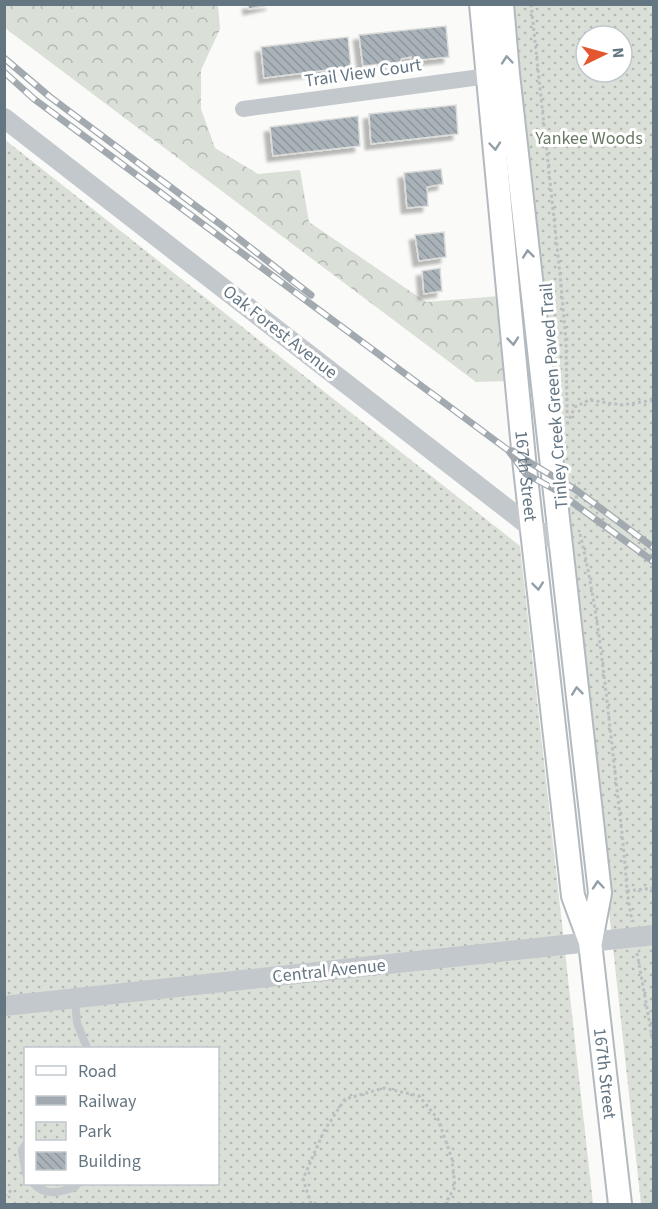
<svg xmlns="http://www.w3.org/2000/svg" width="658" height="1209" font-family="'Source Sans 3',sans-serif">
	<defs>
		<pattern id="forest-crowns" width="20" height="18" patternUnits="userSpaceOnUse" patternTransform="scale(1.5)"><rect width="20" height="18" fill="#dadfd7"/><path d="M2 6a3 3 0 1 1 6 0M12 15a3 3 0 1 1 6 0" fill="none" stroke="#b4b9b4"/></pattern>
		<pattern id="park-dots" width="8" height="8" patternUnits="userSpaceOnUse" patternTransform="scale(1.5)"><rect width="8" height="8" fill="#dadfd7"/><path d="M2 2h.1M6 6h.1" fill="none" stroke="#b4b9b4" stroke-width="1.8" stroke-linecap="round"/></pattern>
		<pattern id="building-back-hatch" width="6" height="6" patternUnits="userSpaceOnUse" patternTransform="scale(1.5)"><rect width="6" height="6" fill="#aab3b9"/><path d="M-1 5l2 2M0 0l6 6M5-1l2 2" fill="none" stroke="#8e969c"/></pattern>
		<filter id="shadow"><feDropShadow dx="-5.5" dy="5.5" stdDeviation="1.5" flood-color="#0004"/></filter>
	</defs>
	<rect width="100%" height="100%" fill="#fafaf8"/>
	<polygon fill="url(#forest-crowns)" points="4,5 218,5 220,29 201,70 201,109 215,148 258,174 300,170 309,222 426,302 500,296 507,381 476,382 5,28"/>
	<g fill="url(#park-dots)" fill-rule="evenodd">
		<path d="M510,5H653V1204H641ZM586,36H622V72H586Z"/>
		<path d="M4,139L520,546L593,1204H5ZM26,1048H218V1184H26Z"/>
	</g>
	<g fill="url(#building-back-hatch)" stroke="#dcdcda" stroke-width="1.5" filter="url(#shadow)">
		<polygon points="248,4 272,4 249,9"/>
		<polygon points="446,26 449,57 411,61 411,57 401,59 401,62 363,66 359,35"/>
		<polygon points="348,37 351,67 264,78 261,47"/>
		<polygon points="456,105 458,134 371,144 369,114"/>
		<polygon points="358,116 360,146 273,156 270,127"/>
		<polygon points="441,169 443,184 427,187 428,206 407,208 404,173"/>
		<polygon points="444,232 446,257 419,261 415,235"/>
		<polygon points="440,268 442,291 424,294 422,271"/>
	</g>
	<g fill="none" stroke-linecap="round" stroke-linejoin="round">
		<g stroke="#b3babf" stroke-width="26">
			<g id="secondary">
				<path id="s1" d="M481,4L524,459L573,896L590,942L620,1204"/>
				<polyline points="502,4 508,74 600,893 591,941"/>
			</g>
		</g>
		<g stroke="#bbbfc2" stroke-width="3" stroke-dasharray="3 3" stroke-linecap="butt">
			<polyline points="531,4 561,284 566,342 567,418"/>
			<polyline points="567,424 575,407 589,400 622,405 654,400"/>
			<polyline points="574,484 576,490 577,510"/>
			<path d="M580,534C597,603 604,675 612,745C617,794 624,842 627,891L632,922"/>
			<polyline points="627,891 654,888"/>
			<polyline points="637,953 654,1047"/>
			<polyline points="4,1196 12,1190"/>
			<polyline points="311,1204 303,1179 324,1131 345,1099 384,1088 419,1096 438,1119 452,1159 455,1187 445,1204"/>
		</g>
		<g stroke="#c3c8cc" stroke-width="8">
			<polyline points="75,999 77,1023 87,1048"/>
			<polyline points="26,1144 22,1150 26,1174"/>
			<path d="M34,1184C46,1197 61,1192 75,1187L77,1184"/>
		</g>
		<polyline stroke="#c3c8cc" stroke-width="16" points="243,109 488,76"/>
		<g stroke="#c3c8cc" stroke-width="20">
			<polyline points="4,118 532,528 560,542"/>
			<polyline points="4,1006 654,935"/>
		</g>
		<use href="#secondary" stroke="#fff" stroke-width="22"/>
		<g stroke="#a2aab0" stroke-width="7">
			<g id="rail">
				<polyline points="4,58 50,97 220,224 311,295"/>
				<polyline points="4,72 34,99 508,450 526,474 554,489 654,562"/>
				<polyline points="513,451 524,459 576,490 654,548"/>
			</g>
		</g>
		<use href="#rail" stroke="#fff" stroke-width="4.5" stroke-dasharray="14" stroke-linecap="butt"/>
	</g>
	<defs><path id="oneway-chevron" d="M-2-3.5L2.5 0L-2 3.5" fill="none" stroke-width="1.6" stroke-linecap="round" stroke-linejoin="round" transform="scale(1.5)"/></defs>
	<g stroke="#939fa8">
		<use href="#oneway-chevron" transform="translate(507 60) rotate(-95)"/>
		<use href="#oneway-chevron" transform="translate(495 146) rotate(85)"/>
		<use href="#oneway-chevron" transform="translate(528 254) rotate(-96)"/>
		<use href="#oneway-chevron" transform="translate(513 341) rotate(85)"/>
		<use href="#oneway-chevron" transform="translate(538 586) rotate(84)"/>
		<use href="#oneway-chevron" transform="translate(577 691) rotate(-96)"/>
		<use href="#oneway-chevron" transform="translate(598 885) rotate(-95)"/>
	</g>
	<g text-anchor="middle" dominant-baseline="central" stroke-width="6" stroke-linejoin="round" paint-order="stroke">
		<g font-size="18" fill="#657683" stroke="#fff">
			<text transform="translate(363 73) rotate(-8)">Trail View Court</text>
			<text transform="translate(280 332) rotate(38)">Oak Forest Avenue</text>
			<text transform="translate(554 396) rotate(-94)">Tinley Creek Green Paved Trail</text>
			<text stroke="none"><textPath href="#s1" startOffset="474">167th Street</textPath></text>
			<text transform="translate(329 971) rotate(-6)">Central Avenue</text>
			<text stroke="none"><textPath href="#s1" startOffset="1078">167th Street</textPath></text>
		</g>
		<g font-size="18" fill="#687a64" stroke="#fff">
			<text x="589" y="138">Yankee Woods</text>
		</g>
	</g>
	<rect width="658" height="1209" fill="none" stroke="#657683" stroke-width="12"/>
	<rect x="24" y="1047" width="195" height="138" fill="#ffffff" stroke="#c1c8cd" stroke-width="1.5"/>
	<rect x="36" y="1066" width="30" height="9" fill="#ffffff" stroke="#c1c8cd" stroke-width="1.5"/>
	<text x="78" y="1077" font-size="18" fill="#657683">Road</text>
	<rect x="36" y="1096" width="30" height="9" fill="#a2aab0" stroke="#c1c8cd" stroke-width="1.5"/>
	<text x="78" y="1107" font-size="18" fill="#657683">Railway</text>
	<rect x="36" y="1122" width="30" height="18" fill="url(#park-dots)" stroke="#c1c8cd" stroke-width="1.5"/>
	<text x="78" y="1137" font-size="18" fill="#657683">Park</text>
	<rect x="36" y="1152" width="30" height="18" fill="url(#building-back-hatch)" stroke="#c1c8cd" stroke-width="1.5"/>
	<text x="78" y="1167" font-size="18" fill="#657683">Building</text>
	<g transform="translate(604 54) rotate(85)"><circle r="28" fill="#ffffff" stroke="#c1c8cd" stroke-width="1.5"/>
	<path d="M0-4.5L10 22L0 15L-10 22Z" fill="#e4572e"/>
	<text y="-9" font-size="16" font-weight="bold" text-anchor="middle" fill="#657683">N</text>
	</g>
</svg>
